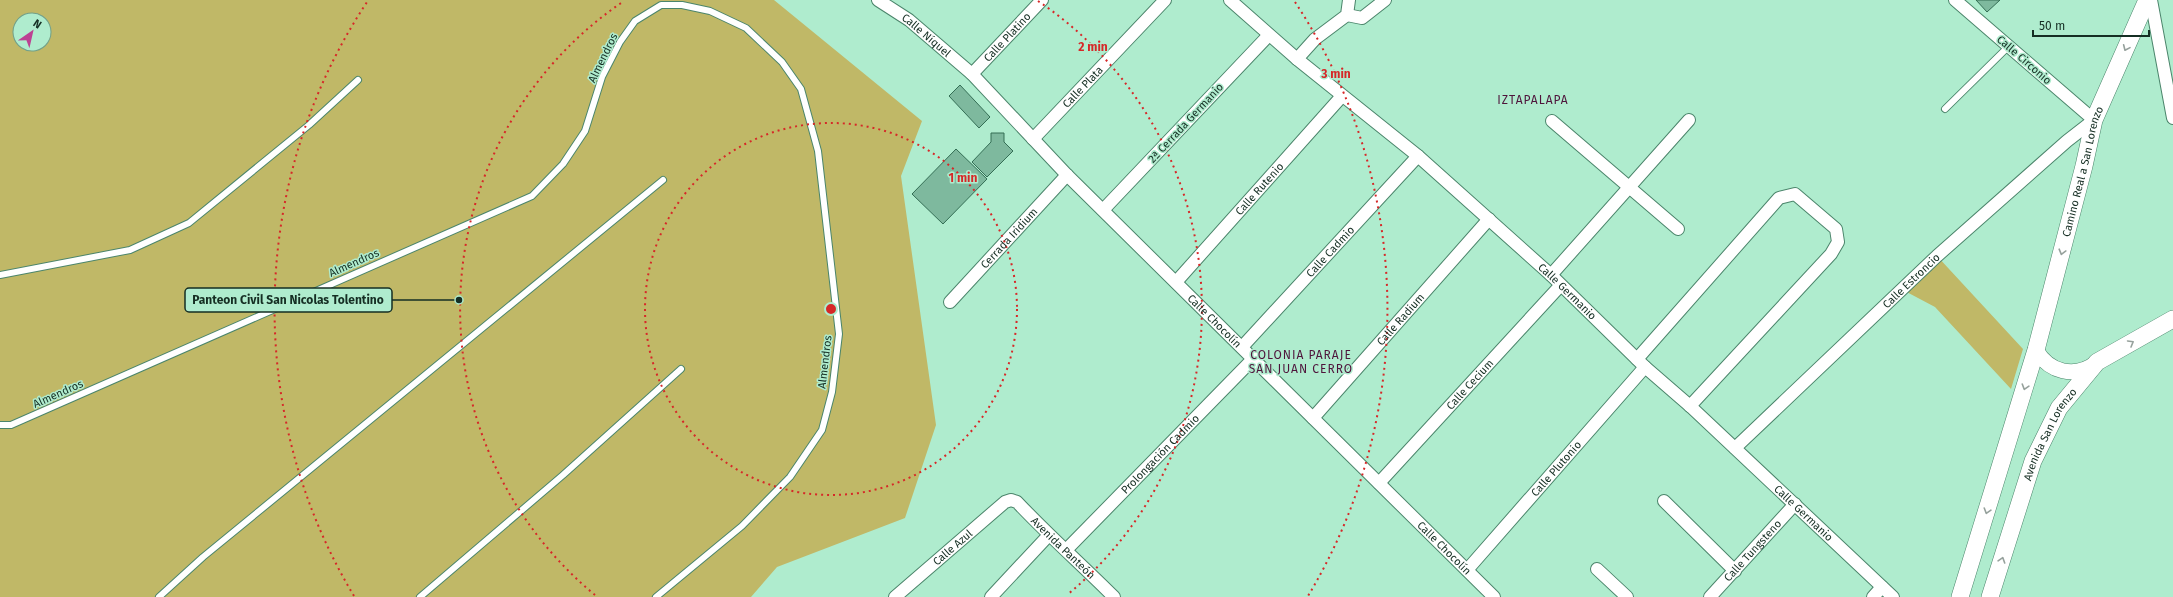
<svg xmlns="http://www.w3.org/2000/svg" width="2173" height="597" font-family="'Fira Sans',sans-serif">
	<rect width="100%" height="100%" fill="#afecce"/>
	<g fill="#c0b867" fill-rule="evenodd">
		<path d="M0,0H774L922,121L901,176L936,425L905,518L777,567L751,597H0ZM20,20H44V44H20Z"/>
		<polygon points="1937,256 2023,349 2011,389 1935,307 1901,289"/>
	</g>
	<g fill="#7eb99e" stroke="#346e55">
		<polygon points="1976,0 2000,0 1987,12"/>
		<polygon points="960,85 990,117 979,128 949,96"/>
		<polygon points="991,133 1004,133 1004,142 1013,151 987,177 972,162 991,142"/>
		<polygon points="956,149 987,179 943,224 912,194"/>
	</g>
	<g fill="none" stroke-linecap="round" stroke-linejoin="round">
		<g stroke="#4b856b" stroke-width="8">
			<g id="service">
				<polyline points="1945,109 2008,47"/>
				<polyline points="0,275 130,250 189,223 309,125 358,80"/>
				<polyline points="0,425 11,425 532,196 563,164 585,131 602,77 620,42 635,21 661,5 682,5 710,11 746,28 782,62 801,89 818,151 839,334 832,392 822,430 790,477 742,526 656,597"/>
				<polyline points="159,597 203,557 663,180"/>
				<polyline points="420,597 563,475 681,369"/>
			</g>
		</g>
		<g stroke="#4b856b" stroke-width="14">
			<g id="minor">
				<path id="s1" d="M878,0L909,20L972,74L1067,175L1494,597"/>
				<path id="s2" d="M1230,0L1297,59L1418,156L1551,275L1645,367L1690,406L1893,597"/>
				<polyline points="2151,0 2173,118"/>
				<polyline points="1347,15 1362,18 1385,0"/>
				<polyline points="1297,59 1315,39 1347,15 1349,0"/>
				<path id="s3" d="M972,74L1042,0"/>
				<polyline points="1552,121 1678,229"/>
				<path id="s4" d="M1033,139L1165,0"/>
				<polyline points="1103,210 1269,35"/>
				<polyline points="1551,275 1689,120"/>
				<path id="s5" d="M1176,282L1342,96"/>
				<path id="s6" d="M950,302L1067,175"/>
				<path id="s7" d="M1242,347L1418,156"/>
				<polyline points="1637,359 1779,198 1795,194 1836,229 1838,242 1831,254 1690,406"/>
				<path id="s8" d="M1313,418L1489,219"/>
				<path id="s9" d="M1735,448L1937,256L2067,141L2094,120L1955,0"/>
				<path id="s10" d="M1379,483L1560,286"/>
				<polyline points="1664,501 1735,571"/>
				<path id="s11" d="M1067,549L1254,358"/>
				<polyline points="1597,569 1627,597"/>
				<path id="s12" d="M1467,570L1645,367"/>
				<path id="s13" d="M895,597L1005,502L1011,500L1017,502C1048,535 1082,565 1114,597"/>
				<polyline points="991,597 1048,536"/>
				<path id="s14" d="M1710,597L1795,504"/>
				<polyline points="1873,597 1882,587"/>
			</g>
		</g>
		<g stroke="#4b856b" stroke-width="16">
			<path id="tertiary" d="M2036,350C2049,372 2074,379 2096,363"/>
		</g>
		<g stroke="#4b856b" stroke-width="18">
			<g id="secondary">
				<path id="s15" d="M1960,597L2036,350L2084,166L2094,120L2147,0"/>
				<path id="s16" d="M1990,597L2033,461L2059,408L2097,362L2173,319"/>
			</g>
		</g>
		<use href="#service" stroke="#fff" stroke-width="6"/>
		<use href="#minor" stroke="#fff" stroke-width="12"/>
		<use href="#tertiary" stroke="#fff" stroke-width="15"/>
		<use href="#secondary" stroke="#fff" stroke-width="17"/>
	</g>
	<defs><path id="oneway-chevron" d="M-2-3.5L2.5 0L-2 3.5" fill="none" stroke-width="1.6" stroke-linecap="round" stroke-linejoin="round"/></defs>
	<g stroke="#96a19c">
		<use href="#oneway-chevron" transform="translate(2126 48) rotate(114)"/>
		<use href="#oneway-chevron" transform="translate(2062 252) rotate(105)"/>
		<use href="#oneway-chevron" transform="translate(2131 343) rotate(-30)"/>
		<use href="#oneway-chevron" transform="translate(2025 387) rotate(107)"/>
		<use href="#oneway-chevron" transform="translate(1987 511) rotate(107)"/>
		<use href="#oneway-chevron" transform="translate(2002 560) rotate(-72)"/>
	</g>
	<g fill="none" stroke="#d62828" stroke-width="2" stroke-dasharray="2 4">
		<circle cx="831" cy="309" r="186"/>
		<path d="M595 595A371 371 0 0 1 624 1M1038 1A371 371 0 0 1 1067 595"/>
		<path d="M354 596A557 557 0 0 1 367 2M1295 2A557 557 0 0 1 1308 596"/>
	</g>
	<g text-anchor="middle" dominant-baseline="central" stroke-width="3" stroke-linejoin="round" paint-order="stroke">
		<g font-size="11" fill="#152e23" stroke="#afecce">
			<text stroke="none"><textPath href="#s1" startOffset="60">Calle Níquel</textPath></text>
			<text stroke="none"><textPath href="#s3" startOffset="51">Calle Platino</textPath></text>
			<text transform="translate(603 58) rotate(-64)">Almendros</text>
			<text transform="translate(2024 60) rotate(41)">Calle Circonio</text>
			<text stroke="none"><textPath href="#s4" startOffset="72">Calle Plata</textPath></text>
			<text transform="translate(1186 123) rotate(-47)">2ª Cerrada Germanio</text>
			<text stroke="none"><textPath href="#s15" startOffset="443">Camino Real a San Lorenzo</textPath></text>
			<text stroke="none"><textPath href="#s5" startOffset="125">Calle Rutenio</textPath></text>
			<text stroke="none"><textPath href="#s6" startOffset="87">Cerrada Iridium</textPath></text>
			<text stroke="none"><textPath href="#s7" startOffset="130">Calle Cadmio</textPath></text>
			<text transform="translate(354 263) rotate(-24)">Almendros</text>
			<text stroke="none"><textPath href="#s9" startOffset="243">Calle Estroncio</textPath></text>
			<text stroke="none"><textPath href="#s2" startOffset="446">Calle Germanio</textPath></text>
			<text stroke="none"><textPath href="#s8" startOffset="132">Calle Radium</textPath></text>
			<text stroke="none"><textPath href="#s1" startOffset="466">Calle Chocolín</textPath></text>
			<text transform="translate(825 362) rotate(-83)">Almendros</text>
			<text stroke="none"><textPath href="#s10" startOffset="134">Calle Cecium</textPath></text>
			<text transform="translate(58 394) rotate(-24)">Almendros</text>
			<text stroke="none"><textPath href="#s16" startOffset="174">Avenida San Lorenzo</textPath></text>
			<text stroke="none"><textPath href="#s11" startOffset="133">Prolongación Cadmio</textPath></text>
			<text stroke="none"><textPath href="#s12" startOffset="135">Calle Plutonio</textPath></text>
			<text stroke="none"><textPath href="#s2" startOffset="770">Calle Germanio</textPath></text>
			<text stroke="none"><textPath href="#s13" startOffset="76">Calle Azul</textPath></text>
			<text stroke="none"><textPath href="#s13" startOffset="223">Avenida Panteón</textPath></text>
			<text stroke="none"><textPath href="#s1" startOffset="789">Calle Chocolín</textPath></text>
			<text stroke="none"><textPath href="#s14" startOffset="63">Calle Tungsteno</textPath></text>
		</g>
		<g font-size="12" letter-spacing="1" fill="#4e143b" stroke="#afecce">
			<text x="1533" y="100">IZTAPALAPA</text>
			<text x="1301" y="355">COLONIA PARAJE<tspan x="1301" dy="14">SAN JUAN CERRO</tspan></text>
		</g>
	</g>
	<circle cx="831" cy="309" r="6" fill="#d62828" stroke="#afecce" stroke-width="2"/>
	<g font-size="12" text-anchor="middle" font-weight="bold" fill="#d62828" stroke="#afecce" stroke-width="3" stroke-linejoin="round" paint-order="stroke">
		<text x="1093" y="51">2 min</text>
		<text x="1336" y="78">3 min</text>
		<text x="963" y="182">1 min</text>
	</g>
	<path fill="none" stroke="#152e23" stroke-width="1.5" d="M459 300L392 300"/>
	<circle fill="#152e23" stroke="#afecce" stroke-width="1.5" cx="459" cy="300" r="4"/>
	<rect fill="#afecce" stroke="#152e23" stroke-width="1.5" x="185" y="288" width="207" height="24" rx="4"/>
	<g font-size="12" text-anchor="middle" font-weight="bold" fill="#152e23">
		<text x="288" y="304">Panteon Civil San Nicolas Tolentino</text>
	</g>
	<g transform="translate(32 32) rotate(34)"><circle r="19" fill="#afecce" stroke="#71a08a"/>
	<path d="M0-3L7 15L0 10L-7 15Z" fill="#bc4193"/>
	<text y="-6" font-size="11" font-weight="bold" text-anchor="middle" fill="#152e23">N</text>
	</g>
	<path d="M2033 30v6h116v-6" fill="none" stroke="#152e23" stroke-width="2"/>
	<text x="2039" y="30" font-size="12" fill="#152e23" stroke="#afecce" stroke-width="3" paint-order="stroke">50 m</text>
</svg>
